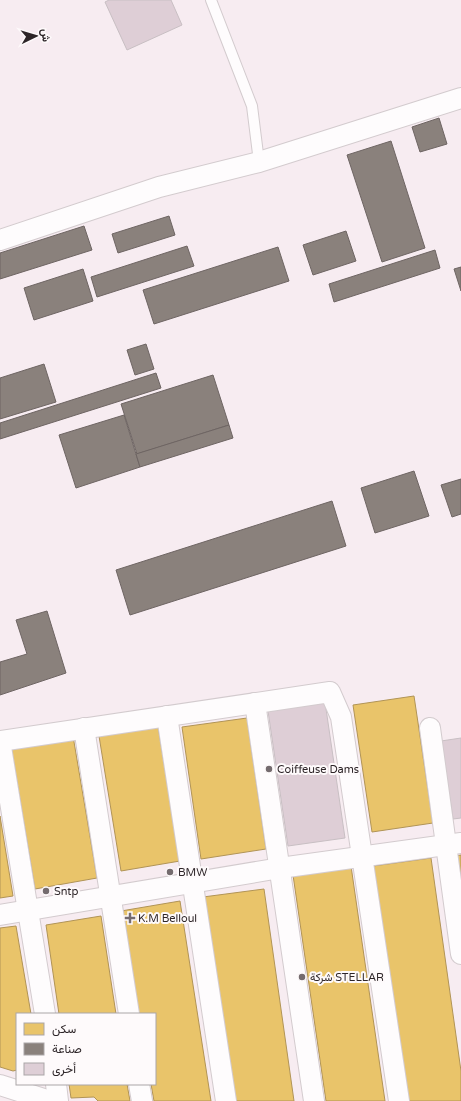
<svg xmlns="http://www.w3.org/2000/svg" width="461" height="1101" font-family="'Varela Round',Vazirmatn,sans-serif">
	<rect width="100%" height="100%" fill="#f7ecf1"/>
	<g fill="#e9c46a" stroke="#b19456">
		<polygon points="414,696 433,823 372,832 353,705"/>
		<polygon points="247,718 266,849 201,859 182,727"/>
		<polygon points="158,726 180,861 121,871 99,736"/>
		<polygon points="73,736 97,878 35,889 11,747"/>
		<polygon points="0,816 13,896 0,898"/>
		<polygon points="461,855 461,900 455,856"/>
		<polygon points="431,858 461,1071 461,1101 407,1101 373,866"/>
		<polygon points="351,866 385,1101 326,1101 293,875"/>
		<polygon points="264,889 294,1101 232,1101 203,897"/>
		<polygon points="180,901 211,1101 154,1101 151,1084 155,1084 155,1014 139,1014 121,911"/>
		<polygon points="101,916 116,1014 59,1014 46,925"/>
		<polygon points="16,926 31,1014 17,1014 17,1070 13,1071 0,1067 0,928"/>
		<polygon points="69,1084 127,1084 130,1101 98,1101 94,1097 71,1098"/>
	</g>
	<g fill="#8a817c" stroke="#6e6563">
		<polygon points="439,118 447,144 420,152 412,127"/>
		<polygon points="391,141 425,248 382,262 347,155"/>
		<polygon points="169,216 175,235 118,253 112,234"/>
		<polygon points="84,226 92,250 0,279 0,253"/>
		<polygon points="346,231 356,261 313,275 303,245"/>
		<polygon points="187,246 194,266 97,297 91,277"/>
		<polygon points="278,247 289,281 154,324 143,290"/>
		<polygon points="435,250 440,268 334,302 329,284"/>
		<polygon points="461,267 461,291 454,269"/>
		<polygon points="83,269 93,301 34,320 24,288"/>
		<polygon points="146,344 154,369 135,375 127,350"/>
		<polygon points="44,364 56,402 0,419 0,378"/>
		<polygon points="156,373 161,388 0,439 0,423"/>
		<polygon points="213,375 229,425 137,454 121,404"/>
		<polygon points="124,415 140,467 76,488 59,435"/>
		<polygon points="229,425 233,438 140,467 136,454"/>
		<polygon points="414,471 429,516 375,533 361,488"/>
		<polygon points="461,479 461,514 452,517 441,485"/>
		<polygon points="332,501 346,546 130,615 116,570"/>
		<polygon points="47,611 66,673 0,695 0,662 27,654 16,620"/>
	</g>
	<g fill="#deced6" stroke="#c8bfc3">
		<polygon points="109,0 171,0 182,25 127,50 105,2"/>
		<polygon points="325,702 345,838 288,846 268,711"/>
		<polygon points="461,738 461,818 453,819 441,741"/>
	</g>
	<g fill="none" stroke-linecap="round" stroke-linejoin="round">
		<g stroke="#d3cbce" stroke-width="12">
			<polyline id="service" points="211,0 252,106 259,162"/>
		</g>
		<g stroke="#d3cbce" stroke-width="22">
			<g id="minor">
				<polyline points="0,240 159,187 259,162 461,98"/>
				<polyline points="255,703 314,1101"/>
				<polyline points="167,716 226,1101"/>
				<polyline points="84,728 129,1014"/>
				<polyline points="430,728 461,954"/>
				<polyline points="0,741 330,692 341,717 399,1101"/>
				<polyline points="0,741 45,1014"/>
				<polyline points="0,915 280,868 461,843"/>
				<polyline points="56,1084 58,1101"/>
				<polyline points="139,1084 142,1101"/>
				<polyline points="0,1085 50,1101"/>
			</g>
		</g>
		<use href="#service" stroke="#fefcfd" stroke-width="10"/>
		<use href="#minor" stroke="#fefcfd" stroke-width="20"/>
	</g>
	<g fill="#746b6e" stroke="#fefafb" stroke-width="1.5">
		<circle cx="269" cy="769" r="4"/>
		<circle cx="170" cy="872" r="4"/>
		<circle cx="46" cy="891" r="4"/>
		<path d="M128 912h4v4h4v4h-4v4h-4v-4h-4v-4h4z"/>
		<circle cx="302" cy="977" r="4"/>
	</g>
	<g text-anchor="middle" dominant-baseline="central" stroke-width="4" stroke-linejoin="round" paint-order="stroke">
		<g font-size="11" fill="#2d2528" stroke="#fefafb" text-anchor="start">
			<text x="277" y="769">Coiffeuse Dams</text>
			<text x="178" y="872">BMW</text>
			<text x="54" y="891">Sntp</text>
			<text x="138" y="918">K.M Belloul</text>
			<text x="310" y="977">شركة STELLAR</text>
		</g>
	</g>
	<rect x="16" y="1013" width="140" height="72" fill="#fefafb" stroke="#aaa5a7"/>
	<rect x="24" y="1023" width="20" height="12" fill="#e9c46a" stroke="#aaa5a7"/>
	<text x="52" y="1033" font-size="12" fill="#2d2528">سكن</text>
	<rect x="24" y="1043" width="20" height="12" fill="#8a817c" stroke="#aaa5a7"/>
	<text x="52" y="1053" font-size="12" fill="#2d2528">صناعة</text>
	<rect x="24" y="1063" width="20" height="12" fill="#deced6" stroke="#aaa5a7"/>
	<text x="52" y="1073" font-size="12" fill="#2d2528">أخرى</text>
	<g transform="translate(36 36) rotate(85)" stroke="#fefafb" stroke-width="3" paint-order="stroke">
	<path d="M0-3L7 15L0 10L-7 15Z" fill="#2d2528"/>
	<text y="-6" font-size="11" font-weight="bold" text-anchor="middle" fill="#2d2528">ش</text>
	</g>
</svg>
